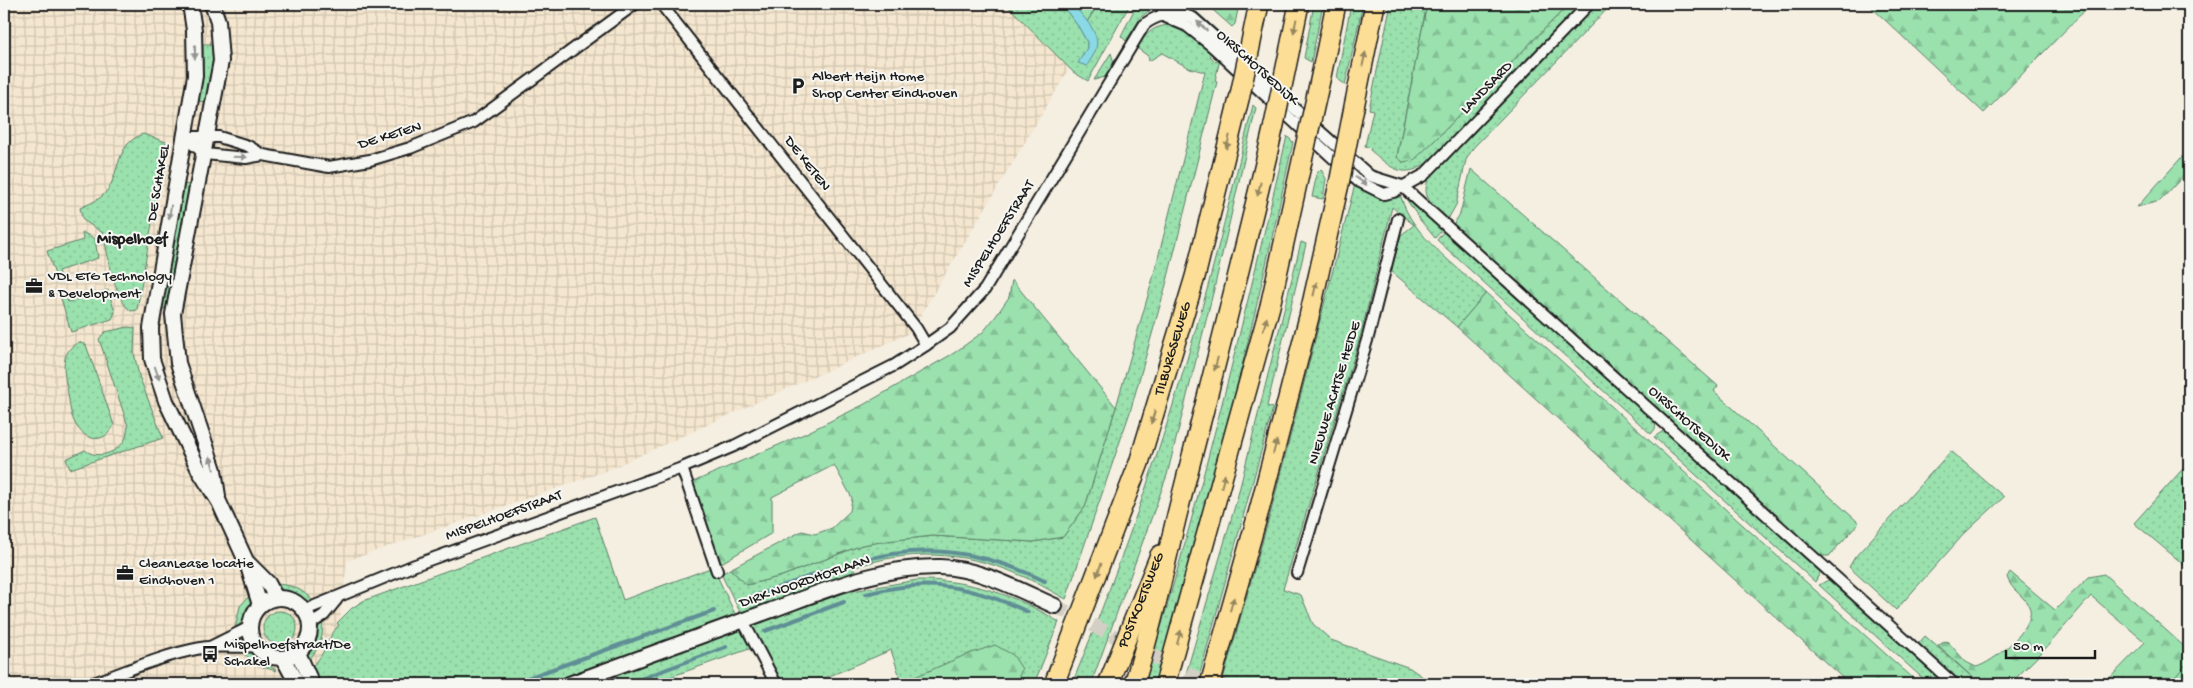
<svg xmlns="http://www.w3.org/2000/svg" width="2193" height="688" font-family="'Gochi Hand',sans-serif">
	<defs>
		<pattern id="industrial-grid" width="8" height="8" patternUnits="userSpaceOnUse" patternTransform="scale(1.25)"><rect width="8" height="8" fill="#f4e6cf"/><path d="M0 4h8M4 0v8" fill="none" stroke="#d1c5b1"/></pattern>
		<pattern id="grass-dots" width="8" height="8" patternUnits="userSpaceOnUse" patternTransform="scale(1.25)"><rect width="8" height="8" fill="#9ae1ae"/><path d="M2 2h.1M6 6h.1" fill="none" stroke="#84c095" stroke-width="1.8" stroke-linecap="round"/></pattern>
		<pattern id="forest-firs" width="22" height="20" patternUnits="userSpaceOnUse" patternTransform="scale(1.25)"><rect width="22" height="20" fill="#9ae1ae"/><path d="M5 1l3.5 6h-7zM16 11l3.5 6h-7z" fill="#84c095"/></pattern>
		<pattern id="park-crowns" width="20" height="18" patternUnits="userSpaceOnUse" patternTransform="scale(1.25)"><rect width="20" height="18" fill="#9ae1ae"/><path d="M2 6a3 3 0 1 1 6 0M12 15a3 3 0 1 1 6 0" fill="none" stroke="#84c095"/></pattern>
	</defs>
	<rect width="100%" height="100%" fill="#f5efe2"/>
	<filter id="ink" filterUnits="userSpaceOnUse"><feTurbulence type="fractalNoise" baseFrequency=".02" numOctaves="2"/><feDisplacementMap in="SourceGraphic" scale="10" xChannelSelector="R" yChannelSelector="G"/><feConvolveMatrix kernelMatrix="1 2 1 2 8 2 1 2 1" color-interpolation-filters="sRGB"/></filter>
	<g filter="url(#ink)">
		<polygon fill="url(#industrial-grid)" points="4,4 1036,4 1080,51 910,333 606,471 347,561 337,646 328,684 4,684"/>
		<g fill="url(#grass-dots)" stroke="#5b7e65">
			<path d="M1006,4H1061L1078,26L1087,42V48L1079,63L1087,65C1099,44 1098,43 1087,22L1098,4H1130L1088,81L1073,72Z"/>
			<polygon points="1137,4 1158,4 1141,17 1126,41 1121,36"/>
			<polygon points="1172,4 1188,4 1375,173 1193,13"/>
			<polygon points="1314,4 1323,4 1311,62 1304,58"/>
			<polygon points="1351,4 1363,4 1345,85 1337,78"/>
			<path d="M1391,4H1427L1397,156L1403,162L1435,140L1569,4H1582L1428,162C1403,181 1390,167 1370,150L1371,148L1365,146L1373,110L1369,109Z"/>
			<path d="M1598,4H1612L1473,148L1466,160L1456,205L1448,219C1436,209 1419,197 1429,179Z"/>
			<path d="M1173,25L1184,29L1213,53L1210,56L1216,62L1220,59L1215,81L1217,82L1167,281L1130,412L1066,599C1049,590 1033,580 1015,573C964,551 905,549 853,568L855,572L741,614L721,574L730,569L747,585L782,576L862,545L887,541L933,536L1033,542L1063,537L1085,507L1116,407L1153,278L1205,72L1189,68L1162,53L1149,61L1148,56L1137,48C1146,32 1155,25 1173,25Z"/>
			<polygon points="203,44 213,44 213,67 207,102 197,101 203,66"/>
			<polygon points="1111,53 1114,63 1105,77 1094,80"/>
			<path d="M1253,105L1256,108L1214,289L1167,475L1091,684H1072C1125,555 1171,421 1208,286C1224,226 1238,165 1253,105Z"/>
			<path d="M143,134L166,142L137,310L131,311C114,300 108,253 103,233L83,220L80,208C86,205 95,202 101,197C122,180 112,145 143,134Z"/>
			<path d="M1287,136L1293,142C1254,325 1210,506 1154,684H1144C1199,504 1244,320 1287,136Z"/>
			<polygon points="1321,169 1326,179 1323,199 1312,197 1317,173"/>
			<polygon points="181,184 191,185 170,309 161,308"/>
			<path d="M1355,184L1377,196L1401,197C1412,236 1457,266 1486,293L1457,327L1391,271L1401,235L1414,225L1392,207L1361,334L1283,589L1301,595L1313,624L1331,640L1410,668L1433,684H1234L1223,679L1271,511Z"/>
			<polygon points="1404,196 1442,230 1435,238 1421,221"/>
			<polygon points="1444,231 1656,422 1655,429 1651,434 1437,240"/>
			<polygon points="82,232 95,239 98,258 58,271 61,280 57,281 47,251 83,240"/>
			<polygon points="1301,242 1306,244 1267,406 1273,408 1197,684 1183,684 1237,499"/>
			<polygon points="108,290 115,312 112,319 71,332 60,295 65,294 68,302"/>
			<path d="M128,327L135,328L134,353L139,376L163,438L70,469L66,459L85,450C97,460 118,453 125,439C127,436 127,430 128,426L99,339L105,332Z"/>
			<path d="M79,342L86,345L114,425C105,444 86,442 76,425C70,415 70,405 68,394C65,375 57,353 79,342Z"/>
			<polygon points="1665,430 1821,571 1815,582 1654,437"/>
			<polygon points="1951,451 2004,497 1964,534 1896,610 1849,567 1855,557"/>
			<polygon points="2189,462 2189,569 2134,523"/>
			<path d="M595,517L623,600L713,567L736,616L548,684H317L308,670C327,655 325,640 339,625L337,623L352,608L363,601Z"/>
			<polygon points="1830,579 1945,683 1946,684 1929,684 1819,585"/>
			<path d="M917,580C968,579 1017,595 1059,622L1034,684H890L901,680L891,650L811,684H779L750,630L752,625L847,592Z"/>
			<path d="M274,584C290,584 304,589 313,602C299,600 286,593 274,584Z"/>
			<path d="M252,593C251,609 246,618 235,629L240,606Z"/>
			<circle cx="280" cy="628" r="17"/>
			<path d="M322,620C325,638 318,650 306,663V655Z"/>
			<polygon points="739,629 745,632 752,648 650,684 587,684"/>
			<polygon points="1925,636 1980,684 1962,684 1918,644"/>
			<polygon points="243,652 253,653 277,671 255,665"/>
		</g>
		<g fill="url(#forest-firs)" stroke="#5b7e65">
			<polygon points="1072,4 1098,4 1087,22"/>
			<polygon points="1206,4 1239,4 1235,24 1232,27"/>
			<polygon points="1427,4 1569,4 1435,140 1414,160 1403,162 1397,157"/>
			<polygon points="1868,4 2091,4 1984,113"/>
			<polygon points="2189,149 2189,170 2160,201 2137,207"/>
			<polygon points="1471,169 1718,386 1714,391 1859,523 1829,556 1820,556 1453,225 1460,214"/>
			<polygon points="1012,280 1116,407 1085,507 1063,537 1033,542 933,536 887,541 862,545 782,576 747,585 730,569 802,531 815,534 832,528 850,511 852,498 834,465 772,497 772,533 718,565 693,482 804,434 863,405 954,353 983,332 996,316 1009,297"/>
			<polygon points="1486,293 1888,656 1920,684 1842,684 1847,682 1457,327"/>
			<path d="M2010,572L2055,610L2089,577L2104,574L2189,651V662L2169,684H2104L2145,642L2091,596L2045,649L2010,684H1980L1938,646L1945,641L1948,642L1966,662L1976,667C1993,663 2035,628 2030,609C2026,596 2011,591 2007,577Z"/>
			<polygon points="995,645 1013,655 1022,669 1016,684 899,684 963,656"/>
		</g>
		<polygon fill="url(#park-crowns)" stroke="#5b7e65" points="2189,661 2189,684 2169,684"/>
		<path fill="#8adae5" stroke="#5e8e95" d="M1061,4H1072C1081,14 1101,33 1096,48C1095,54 1090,60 1087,66L1078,63L1087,48V42L1078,26Z"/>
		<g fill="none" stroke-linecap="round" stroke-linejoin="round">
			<g stroke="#5e8e95" stroke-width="4">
				<path d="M853,563C922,542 981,550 1045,581"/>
				<path d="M866,594C927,577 972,586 1028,612"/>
				<polyline points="752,597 830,569"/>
				<polyline points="765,631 844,602"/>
				<polyline points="511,684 714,611"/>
				<polyline points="627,684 726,647"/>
			</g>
			<polyline stroke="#d4cfc4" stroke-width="14" stroke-dasharray="14 7" stroke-linecap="butt" points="1055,606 1208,684"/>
			<g stroke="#1c1c1c" stroke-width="14">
				<g id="street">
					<polyline points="661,4 916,328 926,345"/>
					<polyline points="1163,4 1163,16"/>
					<polyline points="1163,16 1187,26 1212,46 1358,181 1384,194 1393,192 1424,175 1589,4"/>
					<polyline points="184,137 219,137 248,146 263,155 329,167 370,160 410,148 474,122 635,4"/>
					<polyline points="184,137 205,154 246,158 263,155"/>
					<polyline points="682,468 717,571"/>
					<polyline points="1297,573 1368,337 1398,219"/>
					<path d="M305,610L415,565L682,468L734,446L895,365L926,345L950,328L985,289L1144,25C1152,17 1163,16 1173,11L1193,18L1370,176L1402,186L1954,684"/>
					<polyline points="743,621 776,684"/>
					<polyline points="310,624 324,615 337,599"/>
					<polyline points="212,646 250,627"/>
					<path d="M91,684C127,671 163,655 201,648C219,645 237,648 255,646"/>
				</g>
			</g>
			<g stroke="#1c1c1c" stroke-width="18">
				<g id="secondary">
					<polyline points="190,4 194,30 195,76 151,328 152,359 166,401 200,472 219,502 247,563 260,605"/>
					<polyline points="212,4 218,21 221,61 173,314 178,363 214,470 218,496"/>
					<polyline points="248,563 268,583 276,598"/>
					<circle cx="280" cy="628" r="30"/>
					<polyline points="298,653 312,684"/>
					<polyline points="283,658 297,684"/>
					<path d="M569,684C636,660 702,635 769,611C824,591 880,566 940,567C980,568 1019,590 1055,606"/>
				</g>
			</g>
			<g stroke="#1c1c1c" stroke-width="22">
				<g id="highway">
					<polyline points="1256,18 1259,4"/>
					<polyline points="1290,48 1299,4"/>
					<polyline points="1321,76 1336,4"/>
					<polyline points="1354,107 1375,4"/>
					<path id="s1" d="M1054,684L1139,463L1195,277L1240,95"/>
					<path id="s2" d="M1108,684L1160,555"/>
					<path d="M1134,684C1152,628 1163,572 1177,515C1210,385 1244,256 1274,125"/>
					<polyline points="1165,684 1270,306 1304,152"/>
					<polyline points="1210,684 1260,507 1309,317 1339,184"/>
				</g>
			</g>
			<use href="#street" stroke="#f6f6f2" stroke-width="10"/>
			<use href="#secondary" stroke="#f6f6f2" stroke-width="14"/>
			<use href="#highway" stroke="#fcde96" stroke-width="19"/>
			<g stroke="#1c1c1c" stroke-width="22" stroke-linecap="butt">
				<g id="highway-bridge">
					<polyline points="1240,95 1256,18"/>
					<polyline points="1274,125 1290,48"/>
					<polyline points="1304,152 1321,76"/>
					<polyline points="1339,184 1354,107"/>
				</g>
			</g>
			<use href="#highway-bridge" stroke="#fcde96" stroke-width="19"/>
		</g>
		<defs><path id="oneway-solid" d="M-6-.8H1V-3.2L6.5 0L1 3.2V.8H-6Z" transform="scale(1.25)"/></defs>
		<g fill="#949492">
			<use href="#oneway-solid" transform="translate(1202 26) rotate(-138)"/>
			<use href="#oneway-solid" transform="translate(195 52) rotate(90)"/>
			<use href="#oneway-solid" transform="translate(240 157) rotate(2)"/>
			<use href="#oneway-solid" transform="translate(1361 181) rotate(35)"/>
			<use href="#oneway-solid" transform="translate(170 212) rotate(99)"/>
			<use href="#oneway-solid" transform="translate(157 373) rotate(72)"/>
			<use href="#oneway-solid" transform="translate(212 463) rotate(-106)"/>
		</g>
		<g fill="#97875f">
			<use href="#oneway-solid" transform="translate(1295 26) rotate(101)"/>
			<use href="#oneway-solid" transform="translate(1364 59) rotate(-78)"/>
			<use href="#oneway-solid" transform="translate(1228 142) rotate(104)"/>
			<use href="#oneway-solid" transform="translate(1259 189) rotate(103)"/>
			<use href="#oneway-solid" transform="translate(1315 289) rotate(-77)"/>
			<use href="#oneway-solid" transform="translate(1265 324) rotate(-75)"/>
			<use href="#oneway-solid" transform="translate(1216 364) rotate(105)"/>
			<use href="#oneway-solid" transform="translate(1153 417) rotate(107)"/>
			<use href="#oneway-solid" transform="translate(1275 447) rotate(-75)"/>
			<use href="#oneway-solid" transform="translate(1223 481) rotate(-75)"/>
			<use href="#oneway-solid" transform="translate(1099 570) rotate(110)"/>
			<use href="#oneway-solid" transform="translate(1232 604) rotate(-74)"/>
			<use href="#oneway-solid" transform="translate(1179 637) rotate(-74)"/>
		</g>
	</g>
	<defs>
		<g id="parking-bare" transform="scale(1.35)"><path d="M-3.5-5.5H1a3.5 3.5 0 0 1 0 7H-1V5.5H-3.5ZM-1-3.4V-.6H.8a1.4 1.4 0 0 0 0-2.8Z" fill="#1c1c1c" stroke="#f6f6f2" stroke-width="2.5" paint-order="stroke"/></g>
		<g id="office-bare" transform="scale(1.35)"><path d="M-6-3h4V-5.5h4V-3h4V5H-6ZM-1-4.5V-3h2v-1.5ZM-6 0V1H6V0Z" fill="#1c1c1c" stroke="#f6f6f2" stroke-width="2.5" paint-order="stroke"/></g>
		<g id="bus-bare" transform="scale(1.35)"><path d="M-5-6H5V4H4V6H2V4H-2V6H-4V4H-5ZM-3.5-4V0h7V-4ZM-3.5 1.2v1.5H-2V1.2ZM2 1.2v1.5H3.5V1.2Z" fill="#1c1c1c" stroke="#f6f6f2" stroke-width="2.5" paint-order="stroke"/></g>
	</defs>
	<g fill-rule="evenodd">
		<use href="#parking-bare" x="798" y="86"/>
		<use href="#office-bare" x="34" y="286"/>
		<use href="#office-bare" x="125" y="573"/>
		<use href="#bus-bare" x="210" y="654"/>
	</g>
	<g text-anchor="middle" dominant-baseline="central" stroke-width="4" stroke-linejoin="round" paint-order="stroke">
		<g font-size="15" fill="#1c1c1c" stroke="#f6f6f2">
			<text transform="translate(1257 68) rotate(42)">OIRSCHOTSEDIJK</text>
			<text transform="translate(1487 88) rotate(-46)">LANDSARD</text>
			<text transform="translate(390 136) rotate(-17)">DE KETEN</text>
			<text transform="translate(807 164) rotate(52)">DE KETEN</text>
			<text transform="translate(159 183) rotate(-80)">DE SCHAKEL</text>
			<text transform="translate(999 234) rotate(-58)">MISPELHOEFSTRAAT</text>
			<text stroke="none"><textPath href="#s1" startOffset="356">TILBURGSEWEG</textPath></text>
			<text transform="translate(1335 393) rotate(-73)">NIEUWE ACHTSE HEIDE</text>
			<text transform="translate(1689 424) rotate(42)">OIRSCHOTSEDIJK</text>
			<text transform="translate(504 516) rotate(-20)">MISPELHOEFSTRAAT</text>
			<text transform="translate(805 582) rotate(-19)">DIRK NOORDHOFLAAN</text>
			<text stroke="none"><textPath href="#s2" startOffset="90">POSTKOETSWEG</textPath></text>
		</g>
		<g font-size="15" fill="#1c1c1c" stroke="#f6f6f2" text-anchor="start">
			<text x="812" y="77">Albert Heijn Home<tspan x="812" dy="17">Shop Center Eindhoven</tspan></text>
			<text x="48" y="277">VDL ETG Technology<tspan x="48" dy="17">&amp; Development</tspan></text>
			<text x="139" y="564">CleanLease locatie<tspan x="139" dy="17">Eindhoven 1</tspan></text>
			<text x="224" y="645">Mispelhoefstraat/De<tspan x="224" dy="17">Schakel</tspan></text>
		</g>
		<g font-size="16" font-weight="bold" fill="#1c1c1c" stroke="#f6f6f2">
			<text x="132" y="240">Mispelhoef</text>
		</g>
	</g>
	<rect width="2193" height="688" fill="none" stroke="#f6f6f2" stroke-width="20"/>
	<rect x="10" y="10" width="2173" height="668" fill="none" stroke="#1c1c1c" stroke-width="2" filter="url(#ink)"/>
	<path d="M2006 650v8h89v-8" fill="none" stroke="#1c1c1c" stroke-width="2.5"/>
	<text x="2013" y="650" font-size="15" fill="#1c1c1c" stroke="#f6f6f2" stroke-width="4" paint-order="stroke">50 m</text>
</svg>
